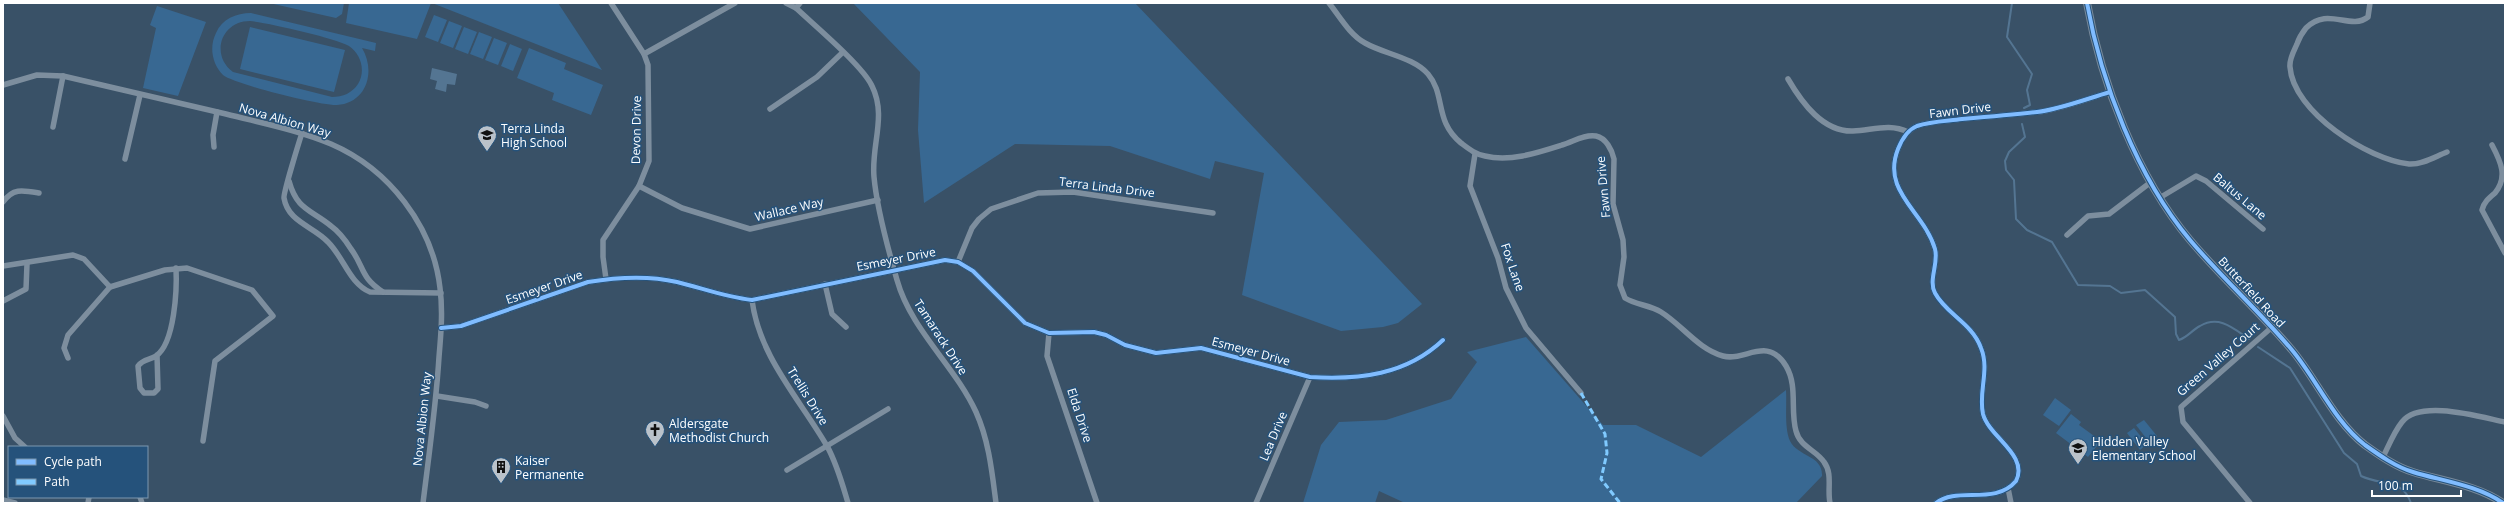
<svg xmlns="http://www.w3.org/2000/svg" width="2508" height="506" font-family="'Open Sans',sans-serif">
	<rect width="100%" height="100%" fill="#395167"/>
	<g fill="#386892" fill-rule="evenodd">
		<polygon points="269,3 344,3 342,14 336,18"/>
		<polygon points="349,3 431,3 417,39 346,23"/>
		<polygon points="432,3 558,3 602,70"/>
		<polygon points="1135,3 1422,304 1398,323 1383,327 1341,331 1242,295 1264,173 1215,161 1210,179 1110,146 1015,144 924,203 918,130 920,72 853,3"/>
		<polygon points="157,6 206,22 178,96 143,88 156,28 150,25"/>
		<path d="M251,13L376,43L375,51L362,48C376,71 367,103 337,105C321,106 234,84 223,75C212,64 209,47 216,33C222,19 236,13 251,13ZM250,21C268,23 335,38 349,46C361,54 366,71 358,84C352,93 343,97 332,97L233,72C210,55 221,21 250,21Z"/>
		<polygon points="434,15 447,20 438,42 425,37"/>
		<polygon points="449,21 462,26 453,48 440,43"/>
		<polygon points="250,27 345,50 334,92 240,69"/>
		<polygon points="464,27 477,32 468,54 455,49"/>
		<polygon points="479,32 492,37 483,59 470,54"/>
		<polygon points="494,38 507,43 498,65 485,60"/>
		<polygon points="510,44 522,49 513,71 501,66"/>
		<polygon points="529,48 566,63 564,69 603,85 591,115 552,100 554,93 517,78"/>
		<path d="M1526,337L1603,425H1636L1701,457L1786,390C1787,405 1784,427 1790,441C1798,457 1823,455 1822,476L1796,503H1405L1379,491L1375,503H1303L1321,445L1339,422L1386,420L1451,399L1477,362L1467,352Z"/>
		<polygon points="2055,398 2071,410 2059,426 2043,415"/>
		<polygon points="2071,414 2081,422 2079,425 2101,441 2088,457 2056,433"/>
		<polygon points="2144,420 2157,436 2149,442 2136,425"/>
		<polygon points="2134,428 2147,444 2140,450 2127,433"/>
	</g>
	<polygon fill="#547592" points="432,68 457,74 455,85 447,84 446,92 435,89 437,81 430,79"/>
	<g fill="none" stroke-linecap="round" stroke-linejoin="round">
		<g stroke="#547592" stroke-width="2">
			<polyline points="2012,3 2007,37 2032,74 2027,90 2030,105 2024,108"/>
			<path d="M2022,124L2025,137L2009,152L2005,161L2006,170L2014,180L2016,219L2027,230L2052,242L2078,285L2110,286L2121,293L2145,290L2175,317L2176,334L2179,340C2188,337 2192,330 2200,326C2219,315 2233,328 2249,339"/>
			<path d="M2258,347L2290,368L2344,453L2357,464L2361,476C2382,486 2402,478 2411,503"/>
		</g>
		<g stroke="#7d8e9e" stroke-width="5.5">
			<path d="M786,3L796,8C814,25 863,66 872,86C887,116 871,145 874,177C877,210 888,249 897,280C911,330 955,366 976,412C989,441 992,472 996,503"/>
			<path d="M1329,3C1340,17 1350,35 1365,43C1384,54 1413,57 1428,74C1446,95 1434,121 1461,143C1469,149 1475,154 1485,156C1510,162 1537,153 1562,145C1573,142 1584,134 1596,136C1606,138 1612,150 1614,159L1613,204L1623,240L1624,257L1620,285L1625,298C1636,305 1650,305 1661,312C1682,325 1698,349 1723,356C1745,362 1767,335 1786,366C1798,386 1790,410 1796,431C1800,447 1816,450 1824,462C1833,474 1827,489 1830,503"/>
			<path d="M2370,3L2368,17C2350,31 2328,6 2306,28C2302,33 2299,38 2297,44C2294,51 2289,59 2290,67C2293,112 2369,160 2409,164C2422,165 2436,156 2447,152"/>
			<polyline points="796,8 800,3"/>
			<polyline points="644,54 735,3"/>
			<path d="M1788,79C1802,103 1823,132 1853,131C1873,130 1890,123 1908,132"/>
			<path d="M3,85L37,75L63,76C117,89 172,101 226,114C261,123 298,130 331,144C389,169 433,226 440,288C443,311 441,334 439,357C436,406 429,454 423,503"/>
			<polyline points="770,109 817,77 842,53"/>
			<polyline points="53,127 63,76"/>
			<path d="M302,133C299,142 283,194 284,198C288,222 313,226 328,242C344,258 350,284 370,292L441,293"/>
			<path d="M2492,145C2501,162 2508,177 2495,193C2489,198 2484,202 2482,210L2505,253"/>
			<polyline points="214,147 213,135 217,112"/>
			<polyline points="1475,154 1470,186 1498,258 1506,288 1526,328 1581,393"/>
			<polyline points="125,159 140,95"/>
			<path d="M289,181C297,210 310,209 331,226C338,231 346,241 351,249C365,268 360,277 383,292"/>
			<polyline points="639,186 682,208 750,229 878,200"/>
			<polyline points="2161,197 2196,176 2206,181 2263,229"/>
			<path d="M3,202C13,188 22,190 39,193"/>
			<polyline points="2067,235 2088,216 2109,214 2151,182"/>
			<polyline points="958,262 972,228 979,219 991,209 1038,193 1073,192 1213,213"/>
			<polyline points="3,266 73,255 84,259 110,287 165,270 187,268 252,290 273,316 215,361 203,441"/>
			<polyline points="606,279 603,257 603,240 639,186 649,161 648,65 644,54 611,3"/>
			<polyline points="825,284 832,314 846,327"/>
			<path d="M752,300C759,356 799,398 827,446C837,464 842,483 848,503"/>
			<polyline points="3,301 26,289 27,264"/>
			<path d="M441,328L461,326L588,282C618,277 647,275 677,282C702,288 725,297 752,300L945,260L958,262L973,271L1025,323L1049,333L1094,332L1106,335L1125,345L1156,353L1201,348L1310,377C1359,380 1406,375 1443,340"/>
			<polyline points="1049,333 1047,356 1097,503"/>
			<path d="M157,355L158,389L154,393H144L140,388L138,366C143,359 150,360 156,356C175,343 177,288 176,268"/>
			<polyline points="68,358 64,348 68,335 110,287"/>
			<polyline points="437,396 475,402 486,406"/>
			<polyline points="3,416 15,438 25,447"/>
			<path d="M2383,457C2389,445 2394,432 2402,422C2420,399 2480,417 2505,422"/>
			<polyline points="787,470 888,409"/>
			<polyline points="2008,488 2011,503"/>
			<polyline points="140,497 142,503"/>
			<polyline points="3,500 15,503"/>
			<polyline points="88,503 89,497"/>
			<polyline points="1256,503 1310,377"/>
			<path d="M1936,503C1957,486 1995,506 2016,481C2029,455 1989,437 1983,414C1978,392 1990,370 1981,348C1972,323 1946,314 1935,293C1928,280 1939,263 1935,249C1924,211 1881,192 1898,149C1902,139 1907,130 1917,126C1931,121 1947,121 1962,119C1987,117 2012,115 2037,112C2061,109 2086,99 2110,92"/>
			<polyline points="2250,503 2183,422 2181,407 2271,328"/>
		</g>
		<path stroke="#798a9a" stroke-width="8" d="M2087,3C2101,82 2137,177 2190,240C2222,278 2260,312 2292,350C2317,380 2334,421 2365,445C2379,455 2396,467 2413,472C2442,481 2477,485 2503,503"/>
		<polyline stroke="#80caff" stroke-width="3" stroke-dasharray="6 3" stroke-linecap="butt" points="1581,393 1605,434 1607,453 1601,479 1620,503"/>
		<g stroke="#25527b" stroke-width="6">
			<g id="cycleway">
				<path d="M2087,3C2101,82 2137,177 2190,240C2222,278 2260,312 2292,350C2317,380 2334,421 2365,445C2379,455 2396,467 2413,472C2442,481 2477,485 2503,503"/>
				<path d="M441,328L461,326L588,282C618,277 647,275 677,282C702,288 725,297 752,300L945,260L958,262L973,271L1025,323L1049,333L1094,332L1106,335L1125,345L1156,353L1201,348L1310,377C1359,380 1406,375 1443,340"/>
				<path d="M1936,503C1957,486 1995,506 2016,481C2029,455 1989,437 1983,414C1978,392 1990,370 1981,348C1972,323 1946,314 1935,293C1928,280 1939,263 1935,249C1924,211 1881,192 1898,149C1902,139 1907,130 1917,126C1931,121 1947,121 1962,119C1987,117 2012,115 2037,112C2061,109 2086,99 2110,92"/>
			</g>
		</g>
		<use href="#cycleway" stroke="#80bcff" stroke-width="4"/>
	</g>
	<defs>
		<g id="school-pin" transform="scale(1)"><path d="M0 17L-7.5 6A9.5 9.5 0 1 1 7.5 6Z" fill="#bac2ca" stroke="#25527b"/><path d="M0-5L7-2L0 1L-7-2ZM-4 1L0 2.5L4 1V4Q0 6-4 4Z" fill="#111"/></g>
		<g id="church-pin" transform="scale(1)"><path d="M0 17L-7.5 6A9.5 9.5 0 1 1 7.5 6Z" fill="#bac2ca" stroke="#25527b"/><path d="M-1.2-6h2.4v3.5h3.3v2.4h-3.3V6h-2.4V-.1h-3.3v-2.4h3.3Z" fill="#111"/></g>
		<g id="building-pin" transform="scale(1)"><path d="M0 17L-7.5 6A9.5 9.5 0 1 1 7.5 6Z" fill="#bac2ca" stroke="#25527b"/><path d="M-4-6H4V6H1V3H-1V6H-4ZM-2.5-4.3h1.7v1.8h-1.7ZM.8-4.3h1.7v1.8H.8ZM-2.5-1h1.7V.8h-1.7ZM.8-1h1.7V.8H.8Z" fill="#111"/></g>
	</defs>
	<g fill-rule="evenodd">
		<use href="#school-pin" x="487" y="135"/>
		<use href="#church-pin" x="655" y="430"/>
		<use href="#school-pin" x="2078" y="448"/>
		<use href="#building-pin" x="501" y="467"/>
	</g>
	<g text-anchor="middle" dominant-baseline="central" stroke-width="3" stroke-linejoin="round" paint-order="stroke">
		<g font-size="12" fill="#fff" stroke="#25527b">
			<text transform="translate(1960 110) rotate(-7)">Fawn Drive</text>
			<text transform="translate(285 120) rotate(16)">Nova Albion Way</text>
			<text transform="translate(636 130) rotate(-89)">Devon Drive</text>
			<text transform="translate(1107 187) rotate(7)">Terra Linda Drive</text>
			<text transform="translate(1603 187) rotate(-95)">Fawn Drive</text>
			<text transform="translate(2240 196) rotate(40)">Baltus Lane</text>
			<text transform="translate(789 209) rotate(-13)">Wallace Way</text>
			<text transform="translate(896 259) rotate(-11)">Esmeyer Drive</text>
			<text transform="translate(1513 267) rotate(71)">Fox Lane</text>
			<text transform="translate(544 287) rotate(-19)">Esmeyer Drive</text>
			<text transform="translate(2252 292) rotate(47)">Butterfield Road</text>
			<text transform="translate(941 337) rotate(57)">Tamarack Drive</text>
			<text transform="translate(1251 351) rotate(15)">Esmeyer Drive</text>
			<text transform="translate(2218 359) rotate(-41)">Green Valley Court</text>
			<text transform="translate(808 396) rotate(58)">Trellis Drive</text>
			<text transform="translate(1080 415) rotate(72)">Elda Drive</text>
			<text transform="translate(422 419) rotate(-84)">Nova Albion Way</text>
			<text transform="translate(1273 436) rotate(-67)">Lea Drive</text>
		</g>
		<g font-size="12" fill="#fff" stroke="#25527b" text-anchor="start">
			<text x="501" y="128">Terra Linda<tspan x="501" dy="14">High School</tspan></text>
			<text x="669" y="423">Aldersgate<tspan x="669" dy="14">Methodist Church</tspan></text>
			<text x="2092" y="441">Hidden Valley<tspan x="2092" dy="14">Elementary School</tspan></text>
			<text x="515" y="460">Kaiser<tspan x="515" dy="14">Permanente</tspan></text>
		</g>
	</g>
	<rect width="2508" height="506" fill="none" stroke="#ffffff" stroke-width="8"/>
	<rect x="8" y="446" width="140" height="52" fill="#25527b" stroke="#7c97b0"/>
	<rect x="16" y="459" width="20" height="6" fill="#80bcff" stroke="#7c97b0"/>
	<text x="44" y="466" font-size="12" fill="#ffffff">Cycle path</text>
	<rect x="16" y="479" width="20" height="6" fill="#80caff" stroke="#7c97b0"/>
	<text x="44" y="486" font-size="12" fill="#ffffff">Path</text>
	<path d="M2372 490v6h89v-6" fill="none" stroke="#ffffff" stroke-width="2"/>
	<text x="2378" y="490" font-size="12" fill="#ffffff" stroke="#25527b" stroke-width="3" paint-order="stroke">100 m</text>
</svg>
